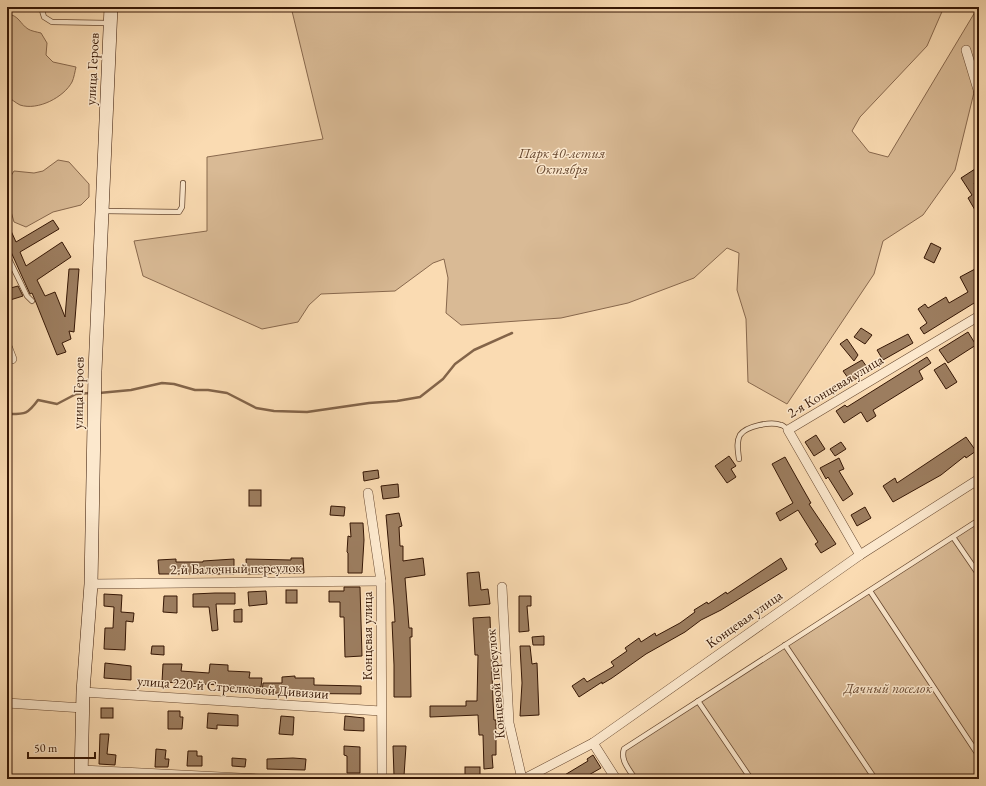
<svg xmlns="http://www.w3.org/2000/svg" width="986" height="786" font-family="'EB Garamond',serif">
	<rect width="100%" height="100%" fill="#fadbb2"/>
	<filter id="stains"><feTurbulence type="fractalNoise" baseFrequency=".005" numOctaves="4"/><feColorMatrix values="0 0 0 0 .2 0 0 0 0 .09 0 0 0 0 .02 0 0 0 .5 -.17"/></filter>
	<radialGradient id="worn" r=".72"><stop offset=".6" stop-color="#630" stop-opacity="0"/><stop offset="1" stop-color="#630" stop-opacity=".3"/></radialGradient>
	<g fill="#d9ba95" stroke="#88684d">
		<polygon points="291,7 944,7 927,46 860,117 852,131 869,152 888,157 978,7 979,72 955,170 923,215 883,241 874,274 787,404 748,382 746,319 737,290 739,253 727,248 694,278 628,303 561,318 461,325 446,313 448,278 444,259 433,263 395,291 321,294 309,305 298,322 262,329 143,276 134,241 207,231 207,157 323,139"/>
		<path d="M7,14C19,15 20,24 28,29C31,31 37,32 41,33L47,43L46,55L53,62L76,67C75,71 74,78 72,82C64,97 38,111 20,105C16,103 11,99 7,96Z"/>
		<polygon points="58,160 69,162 89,184 89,197 81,205 53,212 26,227 14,222 8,201 7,182 14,171 34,173 43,171"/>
		<polygon points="979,520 979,779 635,779 624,762 624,749"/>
		<polygon points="7,713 11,713 7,764"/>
	</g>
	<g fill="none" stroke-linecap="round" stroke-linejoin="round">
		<g stroke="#836449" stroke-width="2.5">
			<polyline points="99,393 131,390 162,383 174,384 195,390 208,390 227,393 256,408 274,411 307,412 369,403 397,401 420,397 443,379 455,364 474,350 512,333"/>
			<path d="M7,414C25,414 27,415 38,400L57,404L76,394L90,393"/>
		</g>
	</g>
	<g fill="#9c7d5f" stroke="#361705">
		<polygon points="975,169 979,175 979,180 974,183 979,192 979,217 968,198 972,195 961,178"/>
		<polygon points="53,220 59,229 20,252 26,266 62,242 71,257 37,280 45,296 55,292 65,317 69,269 79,269 74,332 69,331 71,339 62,343 66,352 57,355 35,300 32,293 30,294 7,243 7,222 16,242"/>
		<polygon points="931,243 941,248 934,263 924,258"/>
		<polygon points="975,269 979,277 979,300 924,334 920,328 927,323 918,309 925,304 928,308 946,297 949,303 968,292 960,277"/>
		<polygon points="18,286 23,296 7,301 7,289"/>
		<polygon points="861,328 872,335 865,344 854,337"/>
		<polygon points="968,332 976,345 948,363 939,350"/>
		<polygon points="908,334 913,343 883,360 877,350"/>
		<polygon points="847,339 858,355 854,361 840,344"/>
		<polygon points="927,357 931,363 919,371 923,379 873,410 876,416 867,422 861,412 844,423 836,411 845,405 847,407"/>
		<polygon points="862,360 869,370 851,382 843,371"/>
		<polygon points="945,363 957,382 946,389 934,370"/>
		<polygon points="816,435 825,449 814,456 805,442"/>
		<polygon points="966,437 976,451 966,458 965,456 941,475 893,502 883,486 895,478 897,483"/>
		<polygon points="841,442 846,449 835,456 830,449"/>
		<polygon points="729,456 736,466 731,469 736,477 727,483 715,466"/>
		<polygon points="785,457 803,489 811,503 809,504 836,544 821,553 815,544 818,542 798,510 780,521 776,513 793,503 772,464"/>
		<polygon points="839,458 844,469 839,471 853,494 843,501 828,477 826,479 820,468"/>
		<polygon points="378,470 379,478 364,481 363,472"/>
		<polygon points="398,484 399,497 383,499 381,486"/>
		<rect x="249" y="490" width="12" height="16"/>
		<polygon points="331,506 345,507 344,516 330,515"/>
		<polygon points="865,507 871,518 857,526 851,515"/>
		<polygon points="399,513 402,526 399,527 400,546 403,546 403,561 423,558 425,575 405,578 409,628 412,628 412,637 410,637 411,697 394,697 394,665 392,622 395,622 394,606 386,515"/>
		<polygon points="350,523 363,523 364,540 362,573 348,573 348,553 347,552 348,536 351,537"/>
		<polygon points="291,558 303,558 304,573 247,574 246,559 291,560"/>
		<polygon points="781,558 787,569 721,610 701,620 685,632 646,654 612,678 602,684 602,682 579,697 572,686 584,678 587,682 614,666 611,662 627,651 625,648 639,638 641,642 655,633 656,636 680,623 695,612 694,610 707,602 708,604 726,592 727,594"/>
		<polygon points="176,559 176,562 203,562 203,561 234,559 234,574 159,574 158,560"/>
		<polygon points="479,572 481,590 488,589 490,604 469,606 467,573"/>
		<polygon points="344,587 360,587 362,656 345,657 344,617 340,617 340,602 329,602 329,591 344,591"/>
		<rect x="286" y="590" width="11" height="13"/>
		<polygon points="266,591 267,604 249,606 248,592"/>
		<polygon points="215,593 235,593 235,604 216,604 218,630 212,631 209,607 193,607 193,594"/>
		<polygon points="104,594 122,595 121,612 134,613 133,622 126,621 125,650 104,649 105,628 113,628 114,607 104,606"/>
		<polygon points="164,596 177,596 177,613 163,612"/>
		<polygon points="519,596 531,596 531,606 527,606 529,631 519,632"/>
		<polygon points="242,609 242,622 234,622 234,610"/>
		<polygon points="490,617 493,701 494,720 496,720 496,755 492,755 493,768 484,769 483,735 479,735 478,715 430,717 430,706 466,706 466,701 477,701 478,655 475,655 473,618"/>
		<polygon points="544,636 544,645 533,645 532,637"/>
		<polygon points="152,646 164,646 164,655 151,654"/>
		<polygon points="520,646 530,646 532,664 537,663 539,715 520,716 522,683"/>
		<polygon points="105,663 131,666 131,680 104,678"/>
		<polygon points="163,664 182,664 181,671 209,673 210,664 228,665 228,671 250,672 249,678 262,678 261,687 162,682"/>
		<polygon points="295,676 295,678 314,678 314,685 361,686 361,694 262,693 263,683 282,683 282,677"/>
		<rect x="101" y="708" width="12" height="10"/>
		<polygon points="168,711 180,711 180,717 183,717 182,729 168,729"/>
		<polygon points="208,713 238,715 238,726 217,725 217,729 207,728"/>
		<polygon points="281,716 294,717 293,735 279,734"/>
		<polygon points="345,716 364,718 364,731 344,730"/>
		<polygon points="100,734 109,734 107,754 116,755 115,765 99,764"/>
		<polygon points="344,746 360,747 360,773 347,773 347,756 344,755"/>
		<polygon points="393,746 406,746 404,776 394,776"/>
		<polygon points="156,749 166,750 165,759 169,759 168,767 155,767"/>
		<polygon points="188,751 197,751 197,756 202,756 202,766 187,766"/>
		<polygon points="593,755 601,768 587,776 589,779 558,779 588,761 587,759"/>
		<polygon points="232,758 246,759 245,767 232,766"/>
		<polygon points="293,758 306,759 305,770 267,769 267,759"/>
		<rect x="465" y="767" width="15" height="11"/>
	</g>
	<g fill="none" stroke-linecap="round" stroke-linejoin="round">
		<g stroke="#674830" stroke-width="6">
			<g id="lane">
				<polyline points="41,7 44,17 52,22 108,23"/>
				<polyline points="103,211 179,212 182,207 183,183"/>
				<polyline points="7,255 27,296 32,301"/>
				<path d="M739,459C738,451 736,442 740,435C746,426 771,421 781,425C783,425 786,428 788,430"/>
				<polyline points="953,537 979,575"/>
				<polyline points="870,591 979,756"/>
				<polyline points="785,645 875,779"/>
				<polyline points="698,701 751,779"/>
				<path d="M635,779C629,769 620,760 624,749L979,520"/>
			</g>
		</g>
		<g stroke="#674830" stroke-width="10">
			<g id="street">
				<polyline points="966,50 979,93"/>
				<polyline points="7,346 12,359"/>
				<polyline points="368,493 381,581 382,779"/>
				<polyline points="860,555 788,430 979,316"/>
				<polyline points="91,584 381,581"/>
				<polyline points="502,587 509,723 522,779"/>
				<polyline points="83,692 381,711"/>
				<polyline points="7,703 83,708"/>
				<polyline points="593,743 616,779"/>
				<polyline points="82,770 259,779"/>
				<polyline points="524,779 593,743 860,555 979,479"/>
			</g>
		</g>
		<g stroke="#361705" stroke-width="14">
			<polyline id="secondary" points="81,779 83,692 91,584 95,371 111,7"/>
		</g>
		<use href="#lane" stroke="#fce8cd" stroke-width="4.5"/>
		<use href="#street" stroke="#fce8cd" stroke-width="9"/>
		<use href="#secondary" stroke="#fce8cd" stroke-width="13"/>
	</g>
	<g text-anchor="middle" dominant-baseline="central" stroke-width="3" stroke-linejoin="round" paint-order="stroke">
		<g font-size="14" fill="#361705" stroke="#fce8cd">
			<text transform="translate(92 69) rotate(-87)">улица Героев</text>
			<text transform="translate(835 386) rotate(-31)">2-я Концевая улица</text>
			<text transform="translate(78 393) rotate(-89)">улица Героев</text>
			<text transform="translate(236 568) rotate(-1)">2-й Балочный переулок</text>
			<text transform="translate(744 619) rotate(-35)">Концевая улица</text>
			<text transform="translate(367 636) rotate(-90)">Концевая улица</text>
			<text transform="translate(495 684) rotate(-95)">Концевой переулок</text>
			<text transform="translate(233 687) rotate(4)">улица 220-й Стрелковой Дивизии</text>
		</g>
		<g font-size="14" font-style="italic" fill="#674830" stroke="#fce8cd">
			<text x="562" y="153">Парк 40-летия<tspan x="562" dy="16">Октября</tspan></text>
			<text x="888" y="688">Дачный поселок</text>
		</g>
	</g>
	<rect width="986" height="786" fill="none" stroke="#fadbb2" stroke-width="24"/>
	<rect x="8" y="8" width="970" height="770" fill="none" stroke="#361705" stroke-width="2"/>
	<rect x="12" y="12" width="962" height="762" fill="none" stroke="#361705"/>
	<path d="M28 752v6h67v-6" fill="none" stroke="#361705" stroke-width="2"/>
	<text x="34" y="752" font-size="12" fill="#361705" stroke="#fce8cd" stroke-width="3" paint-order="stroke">50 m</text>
	<rect width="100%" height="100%" filter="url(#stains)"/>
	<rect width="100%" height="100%" fill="url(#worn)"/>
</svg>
